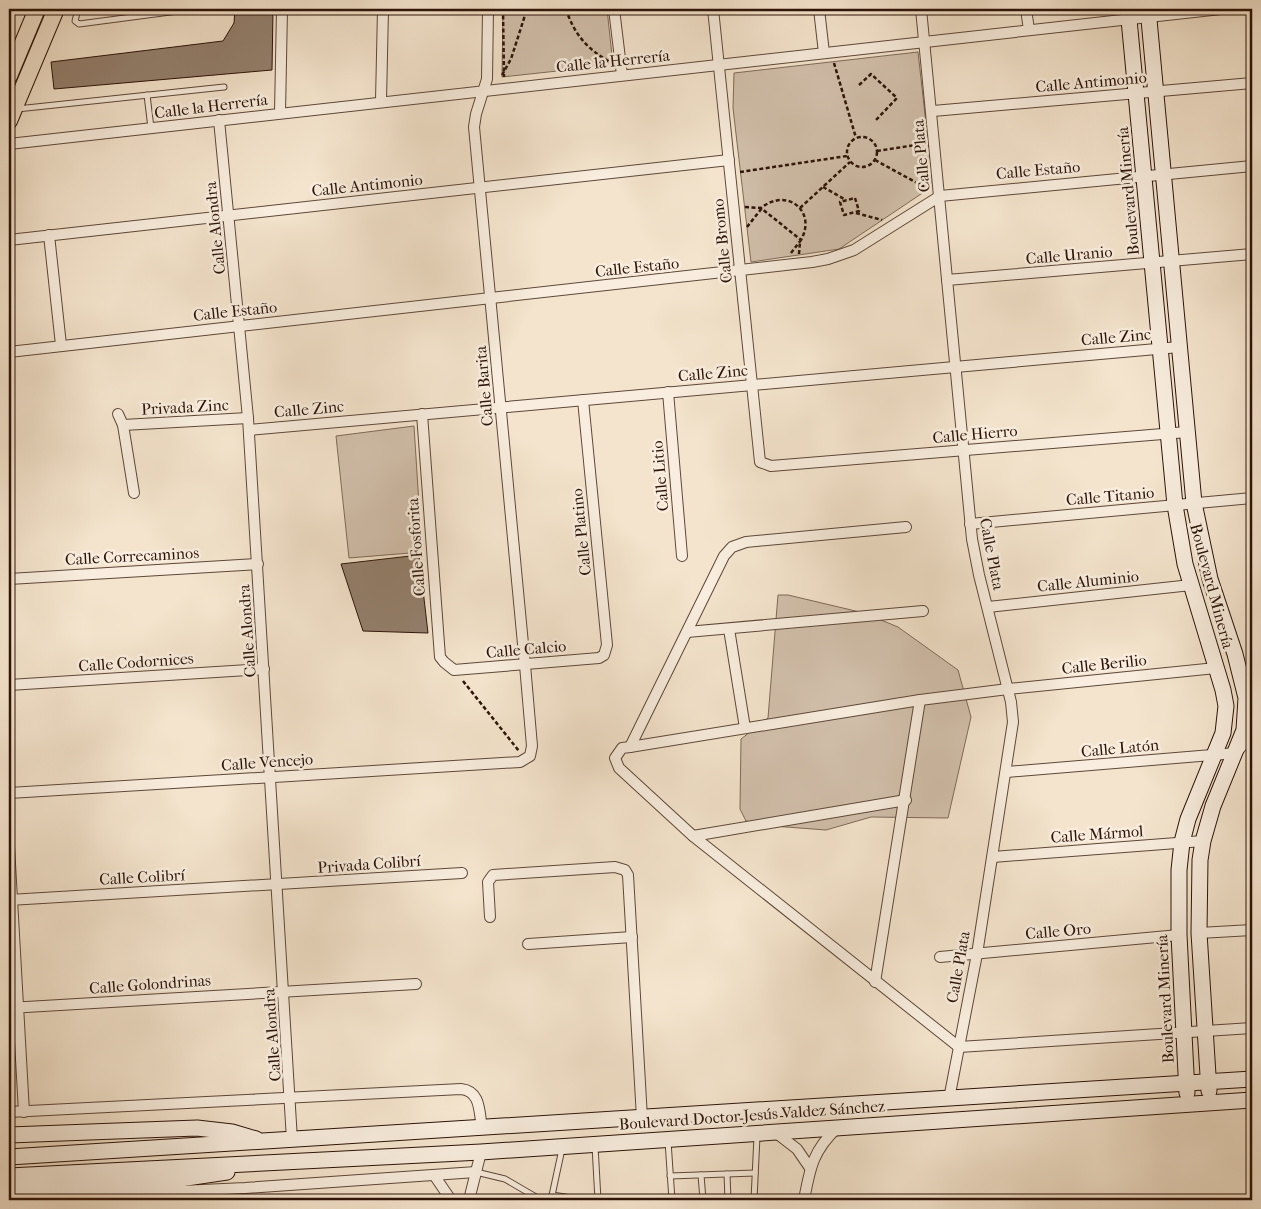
<svg xmlns="http://www.w3.org/2000/svg" width="1261" height="1209" font-family="'IM FELL French Canon',serif">
	<rect width="100%" height="100%" fill="#f4e4cd"/>
	<filter id="stains"><feTurbulence type="fractalNoise" baseFrequency=".004" numOctaves="4"/><feColorMatrix values="0 0 0 0 .2 0 0 0 0 .09 0 0 0 0 .02 0 0 0 .5 -.17"/></filter>
	<radialGradient id="worn" r=".72"><stop offset=".6" stop-color="#630" stop-opacity="0"/><stop offset="1" stop-color="#630" stop-opacity=".3"/></radialGradient>
	<g fill="#d2c0ac" stroke="#7f6a5a">
		<polygon points="503,9 607,9 613,65 502,77"/>
		<polygon points="918,52 933,186 839,249 751,262 733,108 734,73"/>
		<polygon points="414,426 422,552 349,558 336,436"/>
		<polygon points="778,595 788,595 864,613 898,627 958,670 971,717 948,818 871,817 826,830 773,826 746,821 740,809 741,739 768,718"/>
	</g>
	<g fill="#94806e" stroke="#2c1308">
		<polygon points="235,9 273,9 272,70 54,89 51,62 223,41 234,23"/>
		<polygon points="419,555 428,633 363,631 341,564"/>
	</g>
	<g fill="none" stroke-linecap="round" stroke-linejoin="round">
		<g stroke="#5e4739" stroke-width="7">
			<g id="lane">
				<polyline points="78,9 75,21 79,24 193,9"/>
				<polyline points="147,95 151,128"/>
				<polyline points="17,109 224,87"/>
				<polyline points="668,1141 672,1200"/>
				<polyline points="595,1146 598,1200"/>
				<polyline points="476,1172 505,1179 541,1200"/>
				<polyline points="727,1174 728,1200"/>
				<polyline points="701,1175 703,1200"/>
				<polyline points="670,1176 755,1173"/>
				<polyline points="552,1195 585,1200"/>
				<polyline points="551,1200 562,1149"/>
				<polyline points="754,1200 757,1136"/>
			</g>
		</g>
		<g stroke="#5e4739" stroke-width="12">
			<g id="street">
				<polyline points="614,9 622,75"/>
				<polyline points="713,9 760,462 771,466 1187,432"/>
				<polyline points="819,9 824,53"/>
				<polyline points="921,9 972,539 979,575 1011,702 1013,722 977,954 949,1099"/>
				<polyline points="1026,9 1029,30"/>
				<polyline points="381,101 383,9"/>
				<polyline points="933,111 1252,83"/>
				<polyline points="280,113 282,9"/>
				<polyline points="219,120 248,418 292,1140"/>
				<polyline points="9,144 1221,9"/>
				<polyline points="49,235 61,345"/>
				<polyline points="9,240 729,160"/>
				<polyline points="947,280 1252,254"/>
				<polyline points="9,352 812,262 828,259 854,250 940,196 1252,166"/>
				<polyline points="668,392 682,556"/>
				<polyline points="118,414 123,425 134,493"/>
				<polyline points="422,414 440,657 444,662 454,670 599,658 604,655 607,645 583,400"/>
				<polyline points="123,425 248,418"/>
				<polyline points="249,430 1179,347"/>
				<polyline points="970,524 1252,498"/>
				<polyline points="9,579 258,564"/>
				<polyline points="988,607 1191,585"/>
				<polyline points="729,629 745,728"/>
				<polyline points="687,632 923,611"/>
				<polyline points="1216,668 1008,689 920,700 630,747 622,748 615,758 619,768 693,836 959,1047 1252,1028"/>
				<polyline points="9,685 264,669"/>
				<polyline points="630,747 724,556 732,547 746,542 906,527"/>
				<polyline points="1007,772 1236,753 1252,734"/>
				<polyline points="9,793 520,762 530,756 532,746 525,665 474,127 476,114 487,79 488,9"/>
				<polyline points="693,836 906,800"/>
				<polyline points="9,846 24,1112"/>
				<polyline points="993,857 1203,841"/>
				<polyline points="9,900 462,873"/>
				<polyline points="490,917 488,882 493,875 615,867 625,870 628,875 642,1118"/>
				<polyline points="1199,933 1252,930"/>
				<polyline points="528,944 632,937"/>
				<polyline points="940,957 1179,935"/>
				<polyline points="875,982 920,700"/>
				<polyline points="9,1008 416,984"/>
				<path d="M9,1112L461,1089C481,1091 479,1112 482,1128"/>
				<polyline points="775,1132 797,1149 810,1168"/>
				<polyline points="434,1175 451,1200"/>
				<polyline points="9,1199 245,1188 476,1172"/>
				<polyline points="469,1200 481,1152"/>
				<path d="M804,1200C810,1168 813,1150 838,1127"/>
			</g>
		</g>
		<g stroke="#2c1308" stroke-width="17">
			<g id="secondary">
				<polyline points="1128,9 1175,505 1185,564 1223,690 1226,706 1223,733 1188,819 1182,842 1179,870 1179,935 1187,1093"/>
				<polyline points="1148,9 1194,503 1210,579 1235,654 1246,698 1244,730 1213,806 1203,841 1200,860 1199,933 1209,1091"/>
				<polyline points="9,1135 197,1128 232,1132 256,1139"/>
				<polyline points="9,1157 1252,1079"/>
				<polyline points="9,1176 481,1152 1252,1100"/>
				<polyline points="9,1190 173,1180 227,1172"/>
			</g>
		</g>
		<g stroke="#2c1308" stroke-width="18">
			<g id="primary">
				<polyline points="9,76 37,9"/>
				<polyline points="9,121 56,9"/>
			</g>
		</g>
		<g stroke="#2c1308" stroke-width="2.5" stroke-dasharray="4 2.5" stroke-linecap="butt">
			<polyline points="503,9 504,77"/>
			<path d="M566,9C574,34 587,49 610,62"/>
			<polyline points="834,63 856,138"/>
			<polyline points="502,75 511,59 527,9"/>
			<polyline points="859,85 871,74 897,98 875,121"/>
			<circle cx="862" cy="152" r="15"/>
			<polyline points="877,151 922,144"/>
			<polyline points="875,160 928,189"/>
			<polyline points="740,172 847,156"/>
			<polyline points="823,187 846,200"/>
			<polygon points="855,198 859,211 844,215 840,202"/>
			<path d="M745,207L761,208L801,240C817,211 787,187 761,208"/>
			<polyline points="800,208 850,162"/>
			<polyline points="856,213 882,220"/>
			<polyline points="747,227 762,208"/>
			<polyline points="791,253 801,240"/>
			<polyline points="799,254 800,242"/>
			<polyline points="463,681 519,751"/>
		</g>
		<use href="#lane" stroke="#f8edde" stroke-width="5"/>
		<use href="#street" stroke="#f8edde" stroke-width="10"/>
		<use href="#secondary" stroke="#f8edde" stroke-width="15"/>
		<use href="#primary" stroke="#f4e4cd" stroke-width="16"/>
	</g>
	<g text-anchor="middle" dominant-baseline="central" stroke-width="5" stroke-linejoin="round" paint-order="stroke">
		<g font-size="16" fill="#2c1308" stroke="#f8edde">
			<text transform="translate(613 61) rotate(-6)">Calle la Herrería</text>
			<text transform="translate(1091 82) rotate(-5)">Calle Antimonio</text>
			<text transform="translate(211 106) rotate(-7)">Calle la Herrería</text>
			<text transform="translate(921 156) rotate(-95)">Calle Plata</text>
			<text transform="translate(1038 170) rotate(-5)">Calle Estaño</text>
			<text transform="translate(367 185) rotate(-6)">Calle Antimonio</text>
			<text transform="translate(1128 191) rotate(-95)">Boulevard Minería</text>
			<text transform="translate(215 228) rotate(-96)">Calle Alondra</text>
			<text transform="translate(722 241) rotate(-96)">Calle Bromo</text>
			<text transform="translate(1069 255) rotate(-5)">Calle Uranio</text>
			<text transform="translate(637 267) rotate(-6)">Calle Estaño</text>
			<text transform="translate(235 311) rotate(-6)">Calle Estaño</text>
			<text transform="translate(1116 337) rotate(-5)">Calle Zinc</text>
			<text transform="translate(713 373) rotate(-5)">Calle Zinc</text>
			<text transform="translate(484 386) rotate(-95)">Calle Barita</text>
			<text transform="translate(185 407) rotate(-3)">Privada Zinc</text>
			<text transform="translate(309 409) rotate(-5)">Calle Zinc</text>
			<text transform="translate(975 434) rotate(-5)">Calle Hierro</text>
			<text transform="translate(660 476) rotate(-95)">Calle Litio</text>
			<text transform="translate(1110 496) rotate(-5)">Calle Titanio</text>
			<text transform="translate(581 532) rotate(-96)">Calle Platino</text>
			<text transform="translate(416 547) rotate(-94)">Calle Fosforita</text>
			<text transform="translate(992 554) rotate(79)">Calle Plata</text>
			<text transform="translate(132 556) rotate(-3)">Calle Correcaminos</text>
			<text transform="translate(1088 581) rotate(-6)">Calle Aluminio</text>
			<text transform="translate(1212 586) rotate(75)">Boulevard Minería</text>
			<text transform="translate(247 631) rotate(-94)">Calle Alondra</text>
			<text transform="translate(526 649) rotate(-5)">Calle Calcio</text>
			<text transform="translate(136 662) rotate(-4)">Calle Codornices</text>
			<text transform="translate(1104 664) rotate(-6)">Calle Berilio</text>
			<text transform="translate(1120 748) rotate(-5)">Calle Latón</text>
			<text transform="translate(267 762) rotate(-4)">Calle Vencejo</text>
			<text transform="translate(1097 834) rotate(-4)">Calle Mármol</text>
			<text transform="translate(369 864) rotate(-4)">Privada Colibrí</text>
			<text transform="translate(142 877) rotate(-3)">Calle Colibrí</text>
			<text transform="translate(1058 931) rotate(-5)">Calle Oro</text>
			<text transform="translate(958 967) rotate(-80)">Calle Plata</text>
			<text transform="translate(150 984) rotate(-4)">Calle Golondrinas</text>
			<text transform="translate(1165 999) rotate(-93)">Boulevard Minería</text>
			<text transform="translate(272 1035) rotate(-94)">Calle Alondra</text>
			<text transform="translate(752 1115) rotate(-4)">Boulevard Doctor Jesús Valdez Sánchez</text>
		</g>
	</g>
	<rect width="1261" height="1209" fill="none" stroke="#f4e4cd" stroke-width="30"/>
	<rect x="10" y="10" width="1241" height="1189" fill="none" stroke="#2c1308" stroke-width="2.5"/>
	<rect x="15" y="15" width="1231" height="1179" fill="none" stroke="#2c1308"/>
	<rect width="100%" height="100%" filter="url(#stains)"/>
	<rect width="100%" height="100%" fill="url(#worn)"/>
</svg>
